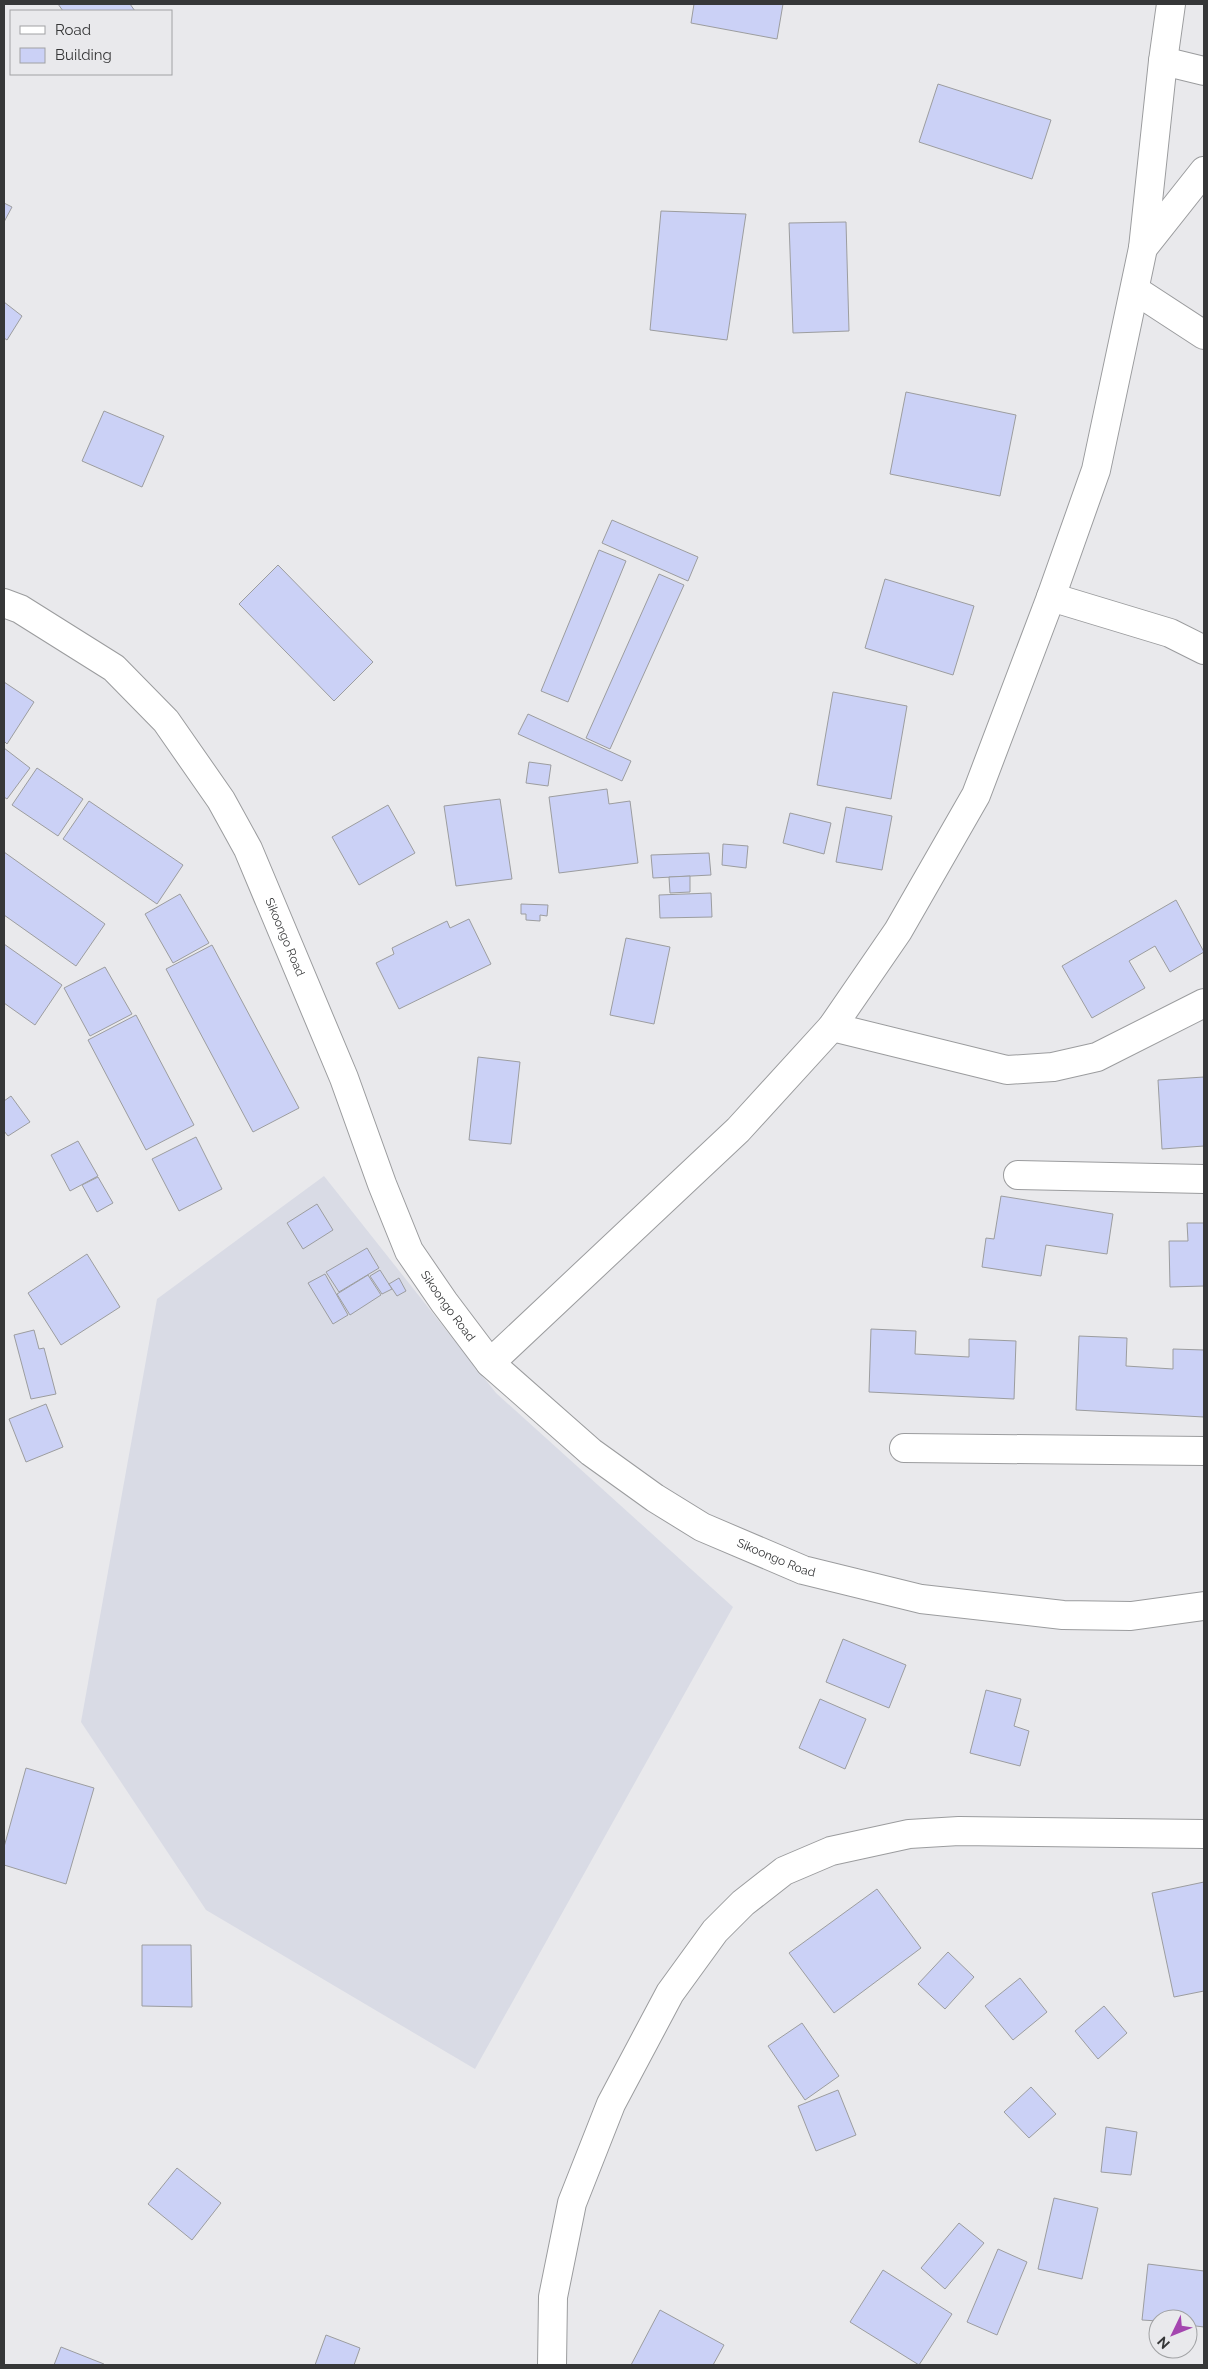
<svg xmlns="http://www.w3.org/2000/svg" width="1208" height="2369" font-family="Raleway,sans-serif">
	<rect width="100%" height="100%" fill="#e9e9ec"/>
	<polygon fill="#d9dbe5" points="324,1176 496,1393 733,1607 475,2069 206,1910 81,1722 157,1299"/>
	<g fill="#cbd1f6" stroke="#9c9d9f">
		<polygon points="58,4 130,4 135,11 63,11"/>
		<polygon points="694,4 783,4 777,39 691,23"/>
		<polygon points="938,84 1051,120 1032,179 919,142"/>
		<polygon points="4,203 12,207 4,222"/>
		<polygon points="661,211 746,214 727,340 650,330"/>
		<polygon points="846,222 849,331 793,333 789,223"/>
		<polygon points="4,302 22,316 7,340 4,338"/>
		<polygon points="906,392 1016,415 1000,496 890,474"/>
		<polygon points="104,411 164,436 142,487 82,461"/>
		<polygon points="612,520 698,557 688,581 602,543"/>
		<polygon points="599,550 626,561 568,702 541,691"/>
		<polygon points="278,565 373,662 334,701 239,604"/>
		<polygon points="659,574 684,585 610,749 586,738"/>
		<polygon points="885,579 974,606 953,675 865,648"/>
		<polygon points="4,682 34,702 7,744 4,741"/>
		<polygon points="833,692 907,706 891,799 817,785"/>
		<polygon points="528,714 631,761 622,781 518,734"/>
		<polygon points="4,748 30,768 7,799 4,797"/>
		<polygon points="529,762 551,765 548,786 526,783"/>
		<polygon points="37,768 83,799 58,836 12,805"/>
		<polygon points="607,789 609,804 630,801 638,863 559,873 549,797"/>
		<polygon points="500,799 512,879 456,886 444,806"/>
		<polygon points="89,801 183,865 157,904 63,839"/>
		<polygon points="388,805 415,853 359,885 332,837"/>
		<polygon points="846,807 892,816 882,870 836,862"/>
		<polygon points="790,813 831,823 824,854 783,843"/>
		<polygon points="723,844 748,846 746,868 722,865"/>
		<polygon points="4,852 105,924 76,966 4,915"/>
		<polygon points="709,853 711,875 653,878 651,855"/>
		<polygon points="690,876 690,892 670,893 669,877"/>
		<polygon points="711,893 712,917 660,918 659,895"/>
		<polygon points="180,894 209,943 173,963 145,914"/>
		<polygon points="1176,900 1204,952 1170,972 1155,946 1129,961 1145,988 1092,1018 1062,966"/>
		<polygon points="521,904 548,905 547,916 540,915 540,921 526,920 526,914 521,914"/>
		<polygon points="469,919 491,964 399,1009 376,963 394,954 392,948 447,921 450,928"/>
		<polygon points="626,938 670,947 654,1024 610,1015"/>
		<polygon points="4,944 62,985 35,1025 4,1003"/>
		<polygon points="212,945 299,1108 253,1132 166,969"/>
		<polygon points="105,967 132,1014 90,1036 64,988"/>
		<polygon points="136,1015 194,1125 146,1150 88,1040"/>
		<polygon points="478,1057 520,1062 511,1144 469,1140"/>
		<polygon points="1204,1077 1204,1146 1162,1149 1158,1080"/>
		<polygon points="11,1096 30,1122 8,1136 4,1131 4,1101"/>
		<polygon points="196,1137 222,1189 179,1211 152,1159"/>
		<polygon points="78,1141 98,1176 70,1191 51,1155"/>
		<polygon points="98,1177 113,1203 97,1212 82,1185"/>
		<polygon points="1001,1196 1113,1214 1107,1254 1046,1245 1041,1276 982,1267 986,1238 994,1239"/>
		<polygon points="317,1204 333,1230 303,1249 287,1223"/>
		<polygon points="1187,1223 1204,1223 1204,1286 1170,1287 1169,1241 1188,1241"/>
		<polygon points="367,1248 379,1268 339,1292 326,1272"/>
		<polygon points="87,1254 120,1307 61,1345 28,1293"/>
		<polygon points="380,1270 392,1289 382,1294 370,1276"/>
		<polygon points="325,1274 348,1315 333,1324 308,1283"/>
		<polygon points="368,1275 381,1295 350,1315 337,1294"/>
		<polygon points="399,1278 406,1291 397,1296 389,1284"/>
		<polygon points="871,1329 916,1331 915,1354 969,1357 969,1339 1016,1341 1014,1399 869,1392"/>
		<polygon points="34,1330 39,1349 44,1348 56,1394 31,1399 14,1335"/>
		<polygon points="1079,1336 1127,1338 1126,1366 1173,1369 1173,1349 1204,1350 1204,1417 1076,1410"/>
		<polygon points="46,1404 63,1447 26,1462 9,1419"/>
		<polygon points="843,1639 906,1665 889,1708 826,1682"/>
		<polygon points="986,1690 1021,1699 1014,1726 1029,1731 1020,1766 970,1753"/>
		<polygon points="820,1699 866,1719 845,1769 799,1748"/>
		<polygon points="26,1768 94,1788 66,1884 4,1865 4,1847"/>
		<polygon points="1204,1882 1204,1991 1174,1997 1152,1893"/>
		<polygon points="877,1889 921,1948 834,2013 789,1953"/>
		<polygon points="142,1945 191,1945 192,2007 142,2006"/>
		<polygon points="948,1952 974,1977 945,2009 918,1984"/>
		<polygon points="1020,1978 1047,2012 1013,2040 985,2006"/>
		<polygon points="1104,2006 1127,2033 1098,2059 1075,2031"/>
		<polygon points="802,2023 839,2076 805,2100 768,2046"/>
		<polygon points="1031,2087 1056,2114 1029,2138 1004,2112"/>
		<polygon points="838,2090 856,2135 816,2151 798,2106"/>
		<polygon points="1106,2127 1137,2132 1131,2175 1101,2172"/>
		<polygon points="177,2168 221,2203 192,2240 148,2204"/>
		<polygon points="1054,2198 1098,2208 1082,2279 1038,2269"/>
		<polygon points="959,2223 984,2243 945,2289 921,2268"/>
		<polygon points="998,2249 1027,2262 997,2335 967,2322"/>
		<polygon points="1148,2264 1204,2271 1204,2327 1188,2325 1188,2319 1158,2319 1158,2321 1142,2320"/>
		<polygon points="883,2270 952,2314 919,2365 850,2322"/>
		<polygon points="660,2310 724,2345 713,2365 631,2365"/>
		<polygon points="326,2335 360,2348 354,2365 315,2365"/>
		<polygon points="61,2347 104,2364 103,2365 54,2365"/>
	</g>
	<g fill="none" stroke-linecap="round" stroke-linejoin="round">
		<g stroke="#9b9c9e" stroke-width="30">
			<g id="minor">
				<polyline points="1163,61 1204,71"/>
				<polyline points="1143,248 1163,61 1171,4"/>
				<polyline points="1135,290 1204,335"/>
				<polyline points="1051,597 1170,633 1204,650"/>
				<path id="s1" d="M4,603L20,609L114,668L166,721L221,800L248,849L344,1078L382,1184L409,1251L444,1302L490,1363L591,1452L655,1498L702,1527L803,1570L921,1599L1063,1615L1131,1616L1204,1606"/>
				<polyline points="832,1027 1007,1070 1053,1067 1097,1057 1204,1003"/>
				<polyline points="1018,1175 1204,1179"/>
				<polyline points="490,1363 738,1130 832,1027 898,931 976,795 1051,597 1096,470 1143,248 1204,171"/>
				<polyline points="904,1448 1204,1451"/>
				<polyline points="552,2365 553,2297 572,2203 611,2104 670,1993 715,1931 743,1903 784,1871 831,1851 909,1834 959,1831 1204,1834"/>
			</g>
		</g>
		<use href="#minor" stroke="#fff" stroke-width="28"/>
	</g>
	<g text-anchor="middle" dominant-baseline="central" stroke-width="4" stroke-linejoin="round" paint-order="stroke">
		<g font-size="12" fill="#363738" stroke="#e9e9ec">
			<text stroke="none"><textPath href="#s1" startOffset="450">Sikoongo Road</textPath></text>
			<text stroke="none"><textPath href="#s1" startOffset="855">Sikoongo Road</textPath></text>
			<text stroke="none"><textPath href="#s1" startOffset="1275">Sikoongo Road</textPath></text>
		</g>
	</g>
	<rect width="1208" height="2369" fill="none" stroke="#363738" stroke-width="10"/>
	<rect x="10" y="10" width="162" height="65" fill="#e9e9ec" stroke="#a1a2a4"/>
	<rect x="20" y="26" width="25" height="8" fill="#ffffff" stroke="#a1a2a4"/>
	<text x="55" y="35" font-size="15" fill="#363738">Road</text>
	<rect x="20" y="48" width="25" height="15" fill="#cbd1f6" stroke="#a1a2a4"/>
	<text x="55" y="60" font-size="15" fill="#363738">Building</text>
	<g transform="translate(1173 2334) rotate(227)"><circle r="24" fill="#e9e9ec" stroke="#a1a2a4"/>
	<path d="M0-4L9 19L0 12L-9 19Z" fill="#a446af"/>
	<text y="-8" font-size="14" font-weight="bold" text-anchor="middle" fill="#363738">N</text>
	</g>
</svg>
